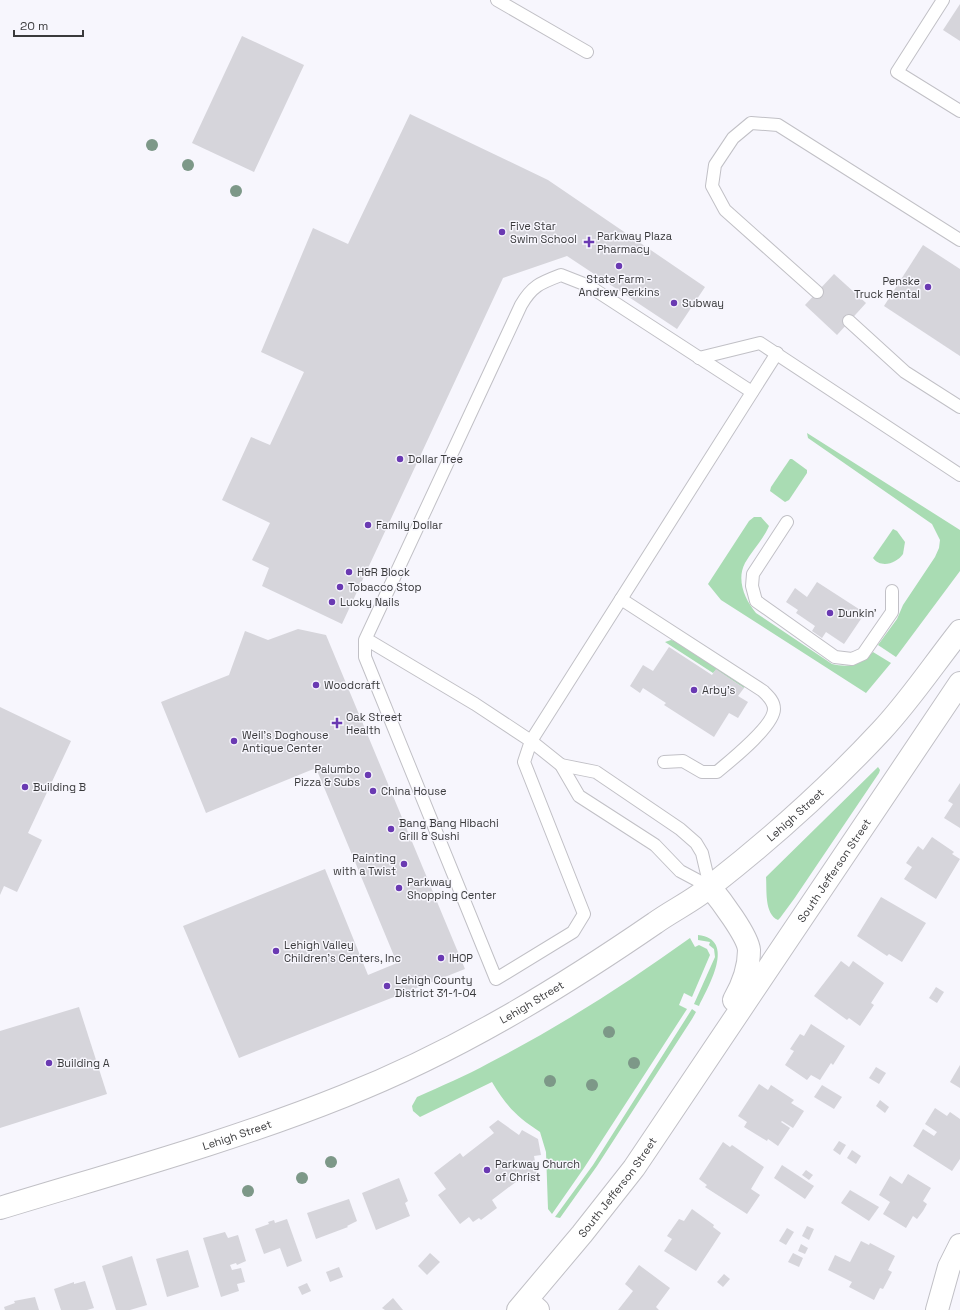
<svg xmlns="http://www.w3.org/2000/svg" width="960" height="1310" font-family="'Space Grotesk',sans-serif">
	<rect width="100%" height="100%" fill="#f7f6fd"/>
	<g fill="#a9dcb3">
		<polygon points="807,433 960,530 960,571 896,657 878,645 897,619 903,605 935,557 939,548 940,540 932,524 808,438"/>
		<polygon points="790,459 792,459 807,470 807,473 789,500 785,502 770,491 771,487"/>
		<path d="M754,517H761L769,526C763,540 752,550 745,563C736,580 745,600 756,613L832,664C849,668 861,665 873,652L891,663L866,693L721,600L708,584L749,521Z"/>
		<path d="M893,529L897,531L905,542L903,554C897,563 881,569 873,558Z"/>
		<polygon points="671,640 675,641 745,686 744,688 716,670 713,673 665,642"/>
		<path d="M878,767L880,770L879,773L794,899L780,918L778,920C764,914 767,889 766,877Z"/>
		<path d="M698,935C737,939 708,987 699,1006L694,1004L715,957L714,949L709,945L710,942L698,940Z"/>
		<path d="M690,938L695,947L699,945L707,949L710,955L692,997L684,993L679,1005L687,1009L584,1168L552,1214L548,1209L546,1152L540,1132C517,1117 506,1106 492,1082L420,1117L413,1111L412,1106L417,1097C441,1086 466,1076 489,1063C559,1027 626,984 690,938Z"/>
		<polygon points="692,1009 696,1012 692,1019 597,1166 560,1218 555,1217 593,1165"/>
	</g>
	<g fill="#d6d5db">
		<polygon points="960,4 960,41 943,30"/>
		<polygon points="242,36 304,65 254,172 192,143"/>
		<polygon points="410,114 548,180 705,287 677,329 567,256 503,278 342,624 262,586 269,568 252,560 270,523 222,500 251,437 270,445 304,372 261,352 313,228 348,244"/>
		<polygon points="923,245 960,269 960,356 884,306"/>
		<polygon points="834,274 866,303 837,335 805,305"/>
		<polygon points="817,582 865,613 844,644 826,632 822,638 812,631 815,626 796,613 798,610 786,602 795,588 807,597"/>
		<polygon points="298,629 326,635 465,969 239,1058 183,926 325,869 368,975 397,963 316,768 206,813 161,702 229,675 245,631 268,640"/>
		<polygon points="669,647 712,675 716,669 744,688 738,696 748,702 738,718 729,713 714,737 664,705 666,703 643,688 640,693 630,686 643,665 653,671"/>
		<polygon points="0,707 71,741 28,833 42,840 17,892 4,886 0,895"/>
		<polygon points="960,783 960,828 944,818 953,804 948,801"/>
		<polygon points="932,837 954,852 952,854 960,859 936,899 904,879 912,867 906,863 918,846 923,850"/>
		<polygon points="881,897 926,923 902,962 889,954 887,956 857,936"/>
		<polygon points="841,961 849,967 853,961 884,983 871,1003 874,1005 860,1026 849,1018 847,1020 814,996"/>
		<polygon points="936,987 944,992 937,1003 929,998"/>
		<polygon points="79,1007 107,1094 0,1128 0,1031"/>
		<polygon points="811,1024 845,1046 833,1065 831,1063 820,1080 811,1075 807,1080 785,1065 794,1051 790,1049 800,1034 804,1036"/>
		<polygon points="960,1065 960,1088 950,1082"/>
		<polygon points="876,1067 886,1073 879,1084 869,1078"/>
		<polygon points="759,1084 768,1090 771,1085 794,1100 791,1103 804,1111 793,1128 782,1121 781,1122 790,1128 778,1146 768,1139 767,1141 744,1127 747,1122 738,1116"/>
		<polygon points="822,1085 842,1097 834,1109 814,1097"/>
		<polygon points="880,1100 889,1107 885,1113 876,1106"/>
		<polygon points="935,1108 947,1116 950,1112 960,1119 960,1159 952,1171 913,1146 923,1129 934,1136 937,1132 925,1124"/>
		<polygon points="498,1120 519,1135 522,1130 538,1139 541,1155 534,1156 538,1178 531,1183 525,1175 492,1200 497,1208 481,1220 479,1218 473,1222 469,1217 460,1224 438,1195 446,1189 434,1173 460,1153 463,1157 494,1133 489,1127"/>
		<polygon points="839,1141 846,1145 840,1155 833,1150"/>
		<polygon points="723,1142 730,1147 732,1145 764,1167 751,1189 760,1195 747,1214 705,1187 707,1185 699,1179"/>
		<polygon points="852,1150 861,1156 856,1164 847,1158"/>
		<polygon points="782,1165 814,1186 805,1199 774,1178"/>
		<polygon points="806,1170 813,1175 809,1180 802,1175"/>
		<polygon points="908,1174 931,1188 923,1201 927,1204 923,1211 917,1219 913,1216 906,1228 883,1214 890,1202 879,1195 890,1176 902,1184"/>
		<polygon points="399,1178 408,1201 405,1203 410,1216 376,1230 362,1193"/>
		<polygon points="850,1190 879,1207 869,1221 841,1203"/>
		<polygon points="349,1199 357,1221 347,1226 348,1227 316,1239 307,1213"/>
		<polygon points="692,1209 714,1225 713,1227 721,1233 696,1271 664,1251 672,1239 667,1236 679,1219 684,1221"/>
		<polygon points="287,1219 302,1261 287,1267 280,1248 264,1254 255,1229 269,1224 268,1222 274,1220 275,1223"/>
		<polygon points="807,1226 814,1229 809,1240 802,1236"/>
		<polygon points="787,1228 794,1232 786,1245 779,1241"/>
		<polygon points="225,1232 228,1238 238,1235 246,1261 237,1265 236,1263 230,1265 232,1270 241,1268 245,1282 237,1284 239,1291 221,1297 203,1238"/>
		<polygon points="861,1241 869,1245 870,1243 895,1256 888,1270 892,1272 883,1289 880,1288 874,1300 849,1287 852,1282 828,1270 835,1255 850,1262"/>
		<polygon points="801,1244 808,1248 805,1254 798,1251"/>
		<polygon points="188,1250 199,1287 167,1297 156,1259"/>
		<polygon points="430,1253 440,1262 427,1275 418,1266"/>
		<polygon points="793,1253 803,1258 799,1267 788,1262"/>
		<polygon points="132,1256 147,1305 130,1310 116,1310 102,1266"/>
		<polygon points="639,1265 670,1288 656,1307 659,1310 618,1310 633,1291 625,1284"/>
		<polygon points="339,1267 343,1277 330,1282 326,1272"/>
		<polygon points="724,1274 730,1279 723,1287 717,1282"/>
		<polygon points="85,1281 94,1308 87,1310 61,1310 54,1289 74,1282 74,1284"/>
		<polygon points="307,1283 311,1291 302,1295 298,1287"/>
		<polygon points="35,1297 39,1310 5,1310 4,1307 15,1303 14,1301"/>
		<polygon points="393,1298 403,1310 385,1310 382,1308"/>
	</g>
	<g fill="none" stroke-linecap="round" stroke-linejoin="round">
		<g stroke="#c1c0c6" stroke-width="14">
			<g id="lane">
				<polyline points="497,0 587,52"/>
				<polyline points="943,0 897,72 960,111"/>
				<polyline points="817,292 725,210 712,186 715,165 733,138 751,123 778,125 960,240"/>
				<polyline points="849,321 905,372 960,407"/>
				<polyline points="699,358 760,343 960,475"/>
				<polyline points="787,522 753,574 752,586 756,601 835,657 852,659 863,654 892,612 892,591"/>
				<path d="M621,599L763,691C768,696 774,701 774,709C774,726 730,761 717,772H702L683,761L664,762"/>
				<path d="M366,639L475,704L531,741L524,762L584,914L573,932L496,979L365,657V640L521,305C532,286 540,283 561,275L589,286L752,392"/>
				<polyline points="561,765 596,772 680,829 696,843 702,853 710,887"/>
				<polyline points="710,887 680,871 655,845 579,796 561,765 531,741 777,353"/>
			</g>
		</g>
		<g stroke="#c1c0c6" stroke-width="24">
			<g id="street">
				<polyline points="527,1300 538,1310"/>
				<polyline points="937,1310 949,1267 960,1245"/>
			</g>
		</g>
		<g stroke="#c1c0c6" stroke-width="24">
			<g id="secondary">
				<path d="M710,887C720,899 748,936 749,950C749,967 742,986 734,1000"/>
				<path id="s1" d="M518,1310L582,1234L634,1168L960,683"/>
			</g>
		</g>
		<g stroke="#c1c0c6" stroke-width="24">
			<g id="primary">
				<path id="s2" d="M0,1208C115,1173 232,1141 344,1096C455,1052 556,991 655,923C673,910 695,900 712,885C772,838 830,786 882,730C910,700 934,664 960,631"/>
			</g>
		</g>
		<use href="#lane" stroke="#fff" stroke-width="12"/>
		<use href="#street" stroke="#fff" stroke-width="22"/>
		<use href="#secondary" stroke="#fff" stroke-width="22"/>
		<use href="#primary" stroke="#fff" stroke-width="22"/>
	</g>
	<g fill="#7d9888">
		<circle cx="152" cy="145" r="6"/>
		<circle cx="188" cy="165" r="6"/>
		<circle cx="236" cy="191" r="6"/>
		<circle cx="609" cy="1032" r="6"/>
		<circle cx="634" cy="1063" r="6"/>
		<circle cx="550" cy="1081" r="6"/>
		<circle cx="592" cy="1085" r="6"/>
		<circle cx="331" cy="1162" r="6"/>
		<circle cx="302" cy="1178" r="6"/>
		<circle cx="248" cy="1191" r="6"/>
	</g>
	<g fill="#6a3ab2" stroke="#f7f6fd" stroke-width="1.5">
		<circle cx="502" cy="232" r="4"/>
		<path d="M587 236h4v4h4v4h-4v4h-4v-4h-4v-4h4z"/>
		<circle cx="619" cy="266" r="4"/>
		<circle cx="928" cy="287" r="4"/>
		<circle cx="674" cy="303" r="4"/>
		<circle cx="400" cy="459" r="4"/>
		<circle cx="368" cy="525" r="4"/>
		<circle cx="349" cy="572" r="4"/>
		<circle cx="340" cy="587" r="4"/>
		<circle cx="332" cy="602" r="4"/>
		<circle cx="830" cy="613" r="4"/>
		<circle cx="316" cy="685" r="4"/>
		<circle cx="694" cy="690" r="4"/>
		<path d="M335 717h4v4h4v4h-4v4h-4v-4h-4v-4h4z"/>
		<circle cx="234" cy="741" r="4"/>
		<circle cx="368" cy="775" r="4"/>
		<circle cx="25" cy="787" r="4"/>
		<circle cx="373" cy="791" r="4"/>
		<circle cx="391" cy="829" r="4"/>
		<circle cx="404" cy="864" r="4"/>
		<circle cx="399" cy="888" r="4"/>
		<circle cx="276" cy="951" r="4"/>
		<circle cx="441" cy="958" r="4"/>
		<circle cx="387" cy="986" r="4"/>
		<circle cx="49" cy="1063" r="4"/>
		<circle cx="487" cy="1170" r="4"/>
	</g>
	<g text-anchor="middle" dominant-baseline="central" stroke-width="3" stroke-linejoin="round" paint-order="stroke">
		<g font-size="11" fill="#3a3a3c" stroke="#f7f6fd" text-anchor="start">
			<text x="510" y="226">Five Star<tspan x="510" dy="13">Swim School</tspan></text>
			<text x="597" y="236">Parkway Plaza<tspan x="597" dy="13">Pharmacy</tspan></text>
			<text x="619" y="279" text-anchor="middle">State Farm -<tspan x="619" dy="13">Andrew Perkins</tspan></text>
			<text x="920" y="281" text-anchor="end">Penske<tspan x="920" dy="13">Truck Rental</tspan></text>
			<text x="682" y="303">Subway</text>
			<text x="408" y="459">Dollar Tree</text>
			<text x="376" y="525">Family Dollar</text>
			<text x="357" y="572">H&amp;R Block</text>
			<text x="348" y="587">Tobacco Stop</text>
			<text x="340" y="602">Lucky Nails</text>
			<text x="838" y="613">Dunkin'</text>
			<text x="324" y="685">Woodcraft</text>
			<text x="702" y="690">Arby's</text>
			<text x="346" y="717">Oak Street<tspan x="346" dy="13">Health</tspan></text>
			<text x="242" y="735">Weil's Doghouse<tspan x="242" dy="13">Antique Center</tspan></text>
			<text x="360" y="769" text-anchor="end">Palumbo<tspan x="360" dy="13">Pizza &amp; Subs</tspan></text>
			<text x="33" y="787">Building B</text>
			<text x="381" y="791">China House</text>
			<text x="399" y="823">Bang Bang Hibachi<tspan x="399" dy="13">Grill &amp; Sushi</tspan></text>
			<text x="396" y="858" text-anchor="end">Painting<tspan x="396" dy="13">with a Twist</tspan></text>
			<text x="407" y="882">Parkway<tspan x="407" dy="13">Shopping Center</tspan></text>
			<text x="284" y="945">Lehigh Valley<tspan x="284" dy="13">Children's Centers, Inc</tspan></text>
			<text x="449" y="958">IHOP</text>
			<text x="395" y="980">Lehigh County<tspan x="395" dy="13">District 31-1-04</tspan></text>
			<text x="57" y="1063">Building A</text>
			<text x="495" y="1164">Parkway Church<tspan x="495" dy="13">of Christ</tspan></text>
		</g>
		<g font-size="11" fill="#3a3a3c" stroke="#f7f6fd">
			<text stroke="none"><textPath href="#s2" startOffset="896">Lehigh Street</textPath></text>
			<text stroke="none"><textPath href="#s1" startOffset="542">South Jefferson Street</textPath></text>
			<text stroke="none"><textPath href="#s2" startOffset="572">Lehigh Street</textPath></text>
			<text stroke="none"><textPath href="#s2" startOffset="248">Lehigh Street</textPath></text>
			<text stroke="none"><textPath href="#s1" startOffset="158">South Jefferson Street</textPath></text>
		</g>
	</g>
	<path d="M14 30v6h69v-6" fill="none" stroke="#3a3a3c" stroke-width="2"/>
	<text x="20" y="30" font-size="12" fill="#3a3a3c" stroke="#f7f6fd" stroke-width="3" paint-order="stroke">20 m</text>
</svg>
